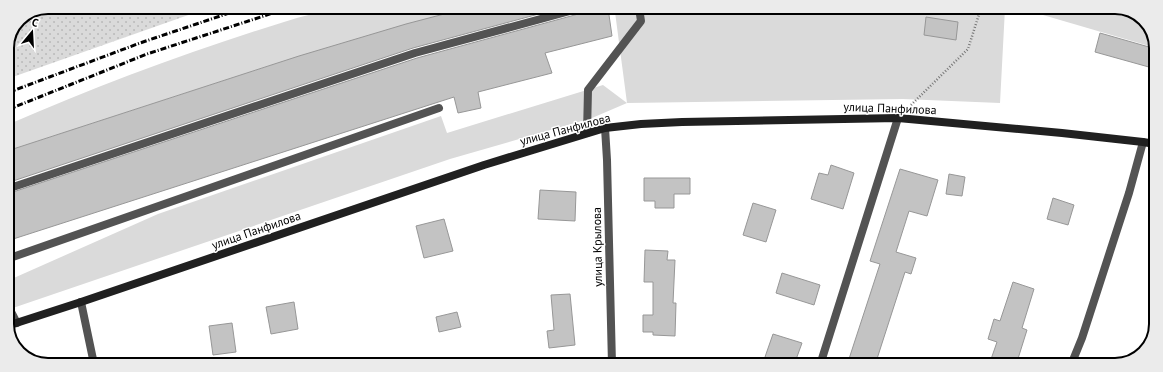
<svg xmlns="http://www.w3.org/2000/svg" width="1163" height="372" font-family="'PT Sans',sans-serif">
	<defs>
		<pattern id="park-dots" width="8" height="8" patternUnits="userSpaceOnUse"><rect width="8" height="8" fill="#dadada"/><path d="M2 2h.1M6 6h.1" fill="none" stroke="#b9b9b9" stroke-width="1.8" stroke-linecap="round"/></pattern>
	</defs>
	<rect width="100%" height="100%" fill="#fff"/>
	<g fill="#dadada">
		<path d="M340,7L467,8C312,49 160,102 7,151V125C97,86 190,51 284,22C302,16 321,12 340,7Z"/>
		<polygon points="612,8 1005,8 1000,103 903,99 627,103 592,118 450,159 7,310 7,281 158,214 441,116 447,133 603,85 627,103 615,12"/>
		<polygon points="1019,8 1126,8 1147,23 1156,45 1156,48"/>
	</g>
	<polygon fill="url(#park-dots)" points="48,7 211,7 7,79 7,48 19,19"/>
	<g fill="#c3c3c3" stroke="#979797">
		<polygon points="467,8 561,8 413,48 7,183 7,151 299,56 406,24"/>
		<polygon points="586,8 608,8 612,36 545,53 552,73 478,92 481,108 458,113 454,97 7,241 7,194 417,58 582,13 585,12"/>
		<polygon points="926,17 958,22 956,40 924,35"/>
		<polygon points="1100,33 1156,49 1156,69 1095,52"/>
		<polygon points="831,165 854,173 843,209 811,199 819,173 828,175"/>
		<polygon points="900,169 938,180 927,216 909,211 896,252 916,258 911,274 905,272 875,365 847,365 880,264 870,261"/>
		<polygon points="949,174 965,177 962,196 946,194"/>
		<polygon points="644,178 690,178 690,194 674,194 674,208 655,208 655,201 644,201"/>
		<polygon points="540,190 576,192 575,221 538,219"/>
		<polygon points="1053,198 1074,205 1068,225 1047,219"/>
		<polygon points="753,203 776,210 766,242 743,235"/>
		<polygon points="444,219 453,251 424,258 416,226"/>
		<polygon points="645,250 668,251 667,260 675,260 673,303 676,303 675,336 653,335 653,332 643,332 643,315 653,315 653,282 644,282"/>
		<polygon points="782,273 820,285 814,305 776,293"/>
		<polygon points="1013,282 1034,289 1022,328 1027,330 1016,365 989,365 997,342 988,339 994,319 1000,321"/>
		<polygon points="570,294 575,345 549,348 547,331 554,330 551,295"/>
		<polygon points="294,302 298,329 271,334 266,307"/>
		<polygon points="457,312 461,327 439,332 436,317"/>
		<polygon points="232,323 236,352 213,355 209,326"/>
		<polygon points="773,334 802,343 794,365 789,365 765,357"/>
	</g>
	<g fill="none" stroke-linecap="round" stroke-linejoin="round">
		<polyline stroke="#757575" stroke-width="2.5" stroke-dasharray="1 2" stroke-linecap="butt" points="911,105 968,49 981,8"/>
		<g stroke="#535353" stroke-width="8">
			<polyline points="587,133 588,90 641,21 639,8"/>
			<polyline points="7,189 415,53 581,8"/>
			<polyline points="7,259 439,108"/>
			<polyline points="81,302 94,364"/>
			<polyline points="7,304 17,323"/>
			<polyline points="820,365 898,118"/>
			<polyline points="1071,365 1082,338 1129,193 1143,142"/>
		</g>
		<polyline stroke="#535353" stroke-width="8" points="605,128 607,160 612,364"/>
		<polyline stroke="#202020" stroke-width="8" points="7,326 81,302 484,165 605,128 641,124 682,122 898,118 1062,133 1143,142 1155,144"/>
		<g stroke="#000" stroke-width="3" stroke-dasharray="6 2 1 2" stroke-linecap="butt">
			<polyline points="7,93 140,43 247,7"/>
			<polyline points="7,110 147,54 276,12 296,7"/>
		</g>
	</g>
	<g text-anchor="middle" dominant-baseline="central" stroke-width="3" stroke-linejoin="round" paint-order="stroke">
		<g font-size="12" fill="#000" stroke="#fff">
			<text transform="translate(890 108) rotate(2)">улица Панфилова</text>
			<text transform="translate(565 129) rotate(-15)">улица Панфилова</text>
			<text transform="translate(256 230) rotate(-19)">улица Панфилова</text>
			<text transform="translate(597 247) rotate(-91)">улица Крылова</text>
		</g>
	</g>
	<path d="M0 0H1163V372H0ZM48 14H1115A34 34 0 0 1 1149 48V324A34 34 0 0 1 1115 358H48A34 34 0 0 1 14 324V48A34 34 0 0 1 48 14Z" fill="#ebebeb" fill-rule="evenodd"/>
	<path fill="none" stroke="#000" stroke-width="2" d="M48 14H1115A34 34 0 0 1 1149 48V324A34 34 0 0 1 1115 358H48A34 34 0 0 1 14 324V48A34 34 0 0 1 48 14Z"/>
	<g transform="translate(32 32) rotate(18)" stroke="#ffffff" stroke-width="3" paint-order="stroke">
	<path d="M0-3L7 15L0 10L-7 15Z" fill="#000000"/>
	<text y="-6" font-size="11" font-weight="bold" text-anchor="middle" fill="#000000">С</text>
	</g>
</svg>
